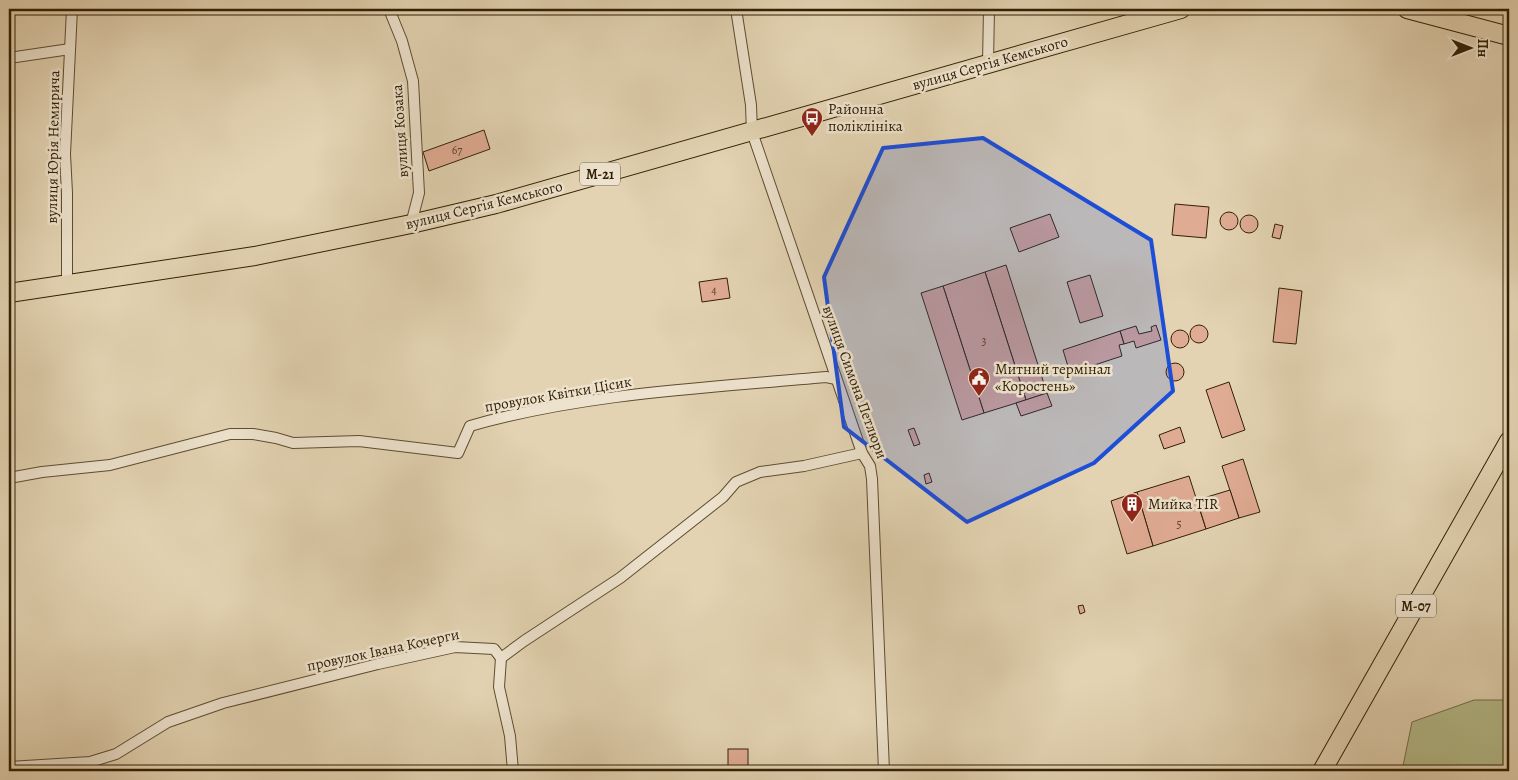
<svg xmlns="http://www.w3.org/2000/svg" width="1518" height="780" font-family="Alegreya,serif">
	<rect width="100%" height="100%" fill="#e3d3b2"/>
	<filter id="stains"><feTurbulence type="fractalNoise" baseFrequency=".004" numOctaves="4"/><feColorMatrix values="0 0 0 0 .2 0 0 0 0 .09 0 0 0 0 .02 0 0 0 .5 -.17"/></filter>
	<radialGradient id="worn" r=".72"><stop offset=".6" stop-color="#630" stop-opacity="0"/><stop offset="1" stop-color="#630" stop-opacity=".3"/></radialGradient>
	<polygon fill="#b5bc8a" stroke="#736e48" points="1474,700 1509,700 1509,771 1402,771 1412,722"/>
	<g fill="#e0ab93" stroke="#312005">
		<polygon points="484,130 490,149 429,171 423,152"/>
		<polygon points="1175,204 1209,207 1206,238 1172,235"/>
		<circle cx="1229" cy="221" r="9"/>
		<polygon points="1050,214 1059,237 1019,252 1010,228"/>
		<circle cx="1249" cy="224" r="9"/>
		<polygon points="1275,224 1283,226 1280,239 1272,237"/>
		<polygon points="1006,265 1047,393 1026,400 985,272"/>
		<polygon points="985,272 1026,400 984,413 943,286"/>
		<polygon points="1090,275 1103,316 1080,323 1067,282"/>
		<polygon points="727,278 730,298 702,302 699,282"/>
		<polygon points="943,286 984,413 962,420 921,293"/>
		<polygon points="1279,288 1302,291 1296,344 1273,342"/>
		<polygon points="1156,325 1161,340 1136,348 1134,341 1124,344 1120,331 1136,326 1139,334 1152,331 1151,327"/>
		<circle cx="1199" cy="334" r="9"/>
		<circle cx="1180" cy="339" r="9"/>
		<polygon points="1120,331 1124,344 1119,345 1122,356 1070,373 1063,350"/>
		<circle cx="1175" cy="372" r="9"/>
		<polygon points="1229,382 1245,430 1222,438 1206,390"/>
		<polygon points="1047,393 1052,406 1021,416 1016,403"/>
		<polygon points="1180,427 1185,442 1164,449 1159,435"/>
		<polygon points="914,428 920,444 914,446 908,430"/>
		<polygon points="1243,459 1260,512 1239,518 1222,466"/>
		<polygon points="929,473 932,482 926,484 924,475"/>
		<polygon points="1189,476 1206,529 1153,546 1137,492"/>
		<polygon points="1230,490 1239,518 1206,529 1197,500"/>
		<polygon points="1137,492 1153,546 1127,554 1111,501"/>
		<polygon points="1083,605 1085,612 1080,614 1078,606"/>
		<rect x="728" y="749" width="20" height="17"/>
	</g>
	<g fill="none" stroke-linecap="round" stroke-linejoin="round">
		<g stroke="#5e4d30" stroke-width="12">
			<g id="minor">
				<polyline points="389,9 402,41 413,81 419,193 411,224"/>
				<polyline points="736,9 751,105 752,132 862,453 870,466 872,479 884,771"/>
				<polyline points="9,58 70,49"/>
				<polyline points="988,63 989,9"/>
				<polyline points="67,285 67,193 65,154 72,9"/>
				<path d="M9,478L42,472L110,465L230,434H253L276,438L293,443L359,441L458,453L470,426C585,393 707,388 826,377L836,379"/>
				<polyline points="501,658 499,687 510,736 513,771"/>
				<polyline points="9,767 90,762 116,754 168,722 223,703 378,664 455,647 494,649 501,658 524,641 620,578 723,497 736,482 760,472 804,466 862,453"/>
			</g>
		</g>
		<g stroke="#312005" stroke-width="20">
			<g id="trunk">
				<polyline points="1407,9 1509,36"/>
				<polyline points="9,293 255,256 411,224 496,204 1181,9"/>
				<polyline points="1322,771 1509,441"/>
			</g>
		</g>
		<use href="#minor" stroke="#ede2cd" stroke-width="10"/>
		<use href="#trunk" stroke="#e3d3b2" stroke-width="18"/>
	</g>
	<path fill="#1d4ed8" fill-opacity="0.2" stroke="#1d4ed8" stroke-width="4" stroke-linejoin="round" d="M983,138L1151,240L1173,391L1094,463L967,522L844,427L824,277L883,148Z"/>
	<defs>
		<g id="bus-pin" transform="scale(1.125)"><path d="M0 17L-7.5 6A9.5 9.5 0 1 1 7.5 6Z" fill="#8f2418" stroke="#ede2cd"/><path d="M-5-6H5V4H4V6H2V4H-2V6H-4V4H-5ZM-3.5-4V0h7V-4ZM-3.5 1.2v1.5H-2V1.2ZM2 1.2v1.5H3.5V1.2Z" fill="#fff"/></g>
		<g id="civic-pin" transform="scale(1.125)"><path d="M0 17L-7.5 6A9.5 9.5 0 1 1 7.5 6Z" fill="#8f2418" stroke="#ede2cd"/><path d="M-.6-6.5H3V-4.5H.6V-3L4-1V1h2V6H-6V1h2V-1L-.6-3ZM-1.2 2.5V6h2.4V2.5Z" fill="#fff"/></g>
		<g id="building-pin" transform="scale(1.125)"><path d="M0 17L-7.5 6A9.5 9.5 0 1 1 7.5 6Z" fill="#8f2418" stroke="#ede2cd"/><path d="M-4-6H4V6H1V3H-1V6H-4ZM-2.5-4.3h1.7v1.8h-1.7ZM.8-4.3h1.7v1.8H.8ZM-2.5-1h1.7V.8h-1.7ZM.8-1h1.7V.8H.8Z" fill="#fff"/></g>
	</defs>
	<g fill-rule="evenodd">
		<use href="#bus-pin" x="812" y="118"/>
		<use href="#civic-pin" x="979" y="378"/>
		<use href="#building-pin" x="1132" y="504"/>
	</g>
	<g text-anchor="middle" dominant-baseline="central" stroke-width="5" stroke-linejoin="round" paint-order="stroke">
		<g font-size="12" fill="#5d4328">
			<text x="457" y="150">67</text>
			<text x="714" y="290">4</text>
			<text x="984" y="341">3</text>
			<text x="1179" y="524">5</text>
		</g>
		<g fill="#ede2cd" stroke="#695a41" stroke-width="1">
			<rect x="580" y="162.5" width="40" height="23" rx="4"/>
			<rect x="1396" y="594.5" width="40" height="23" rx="4"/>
		</g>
		<g font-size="14" font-weight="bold" fill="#312005">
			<text x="600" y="174">М-21</text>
			<text x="1416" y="606">М-07</text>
		</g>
		<g font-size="15" fill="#312005" stroke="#ede2cd">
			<text transform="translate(990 63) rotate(-16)">вулиця Сергія Кемського</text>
			<text transform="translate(400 131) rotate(-94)">вулиця Козака</text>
			<text transform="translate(53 147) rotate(-89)">вулиця Юрія Немирича</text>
			<text transform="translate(484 205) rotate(-14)">вулиця Сергія Кемського</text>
			<text transform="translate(855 382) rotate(70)">вулиця Симона Петлюри</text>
			<text transform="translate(558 394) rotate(-10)">провулок Квітки Цісик</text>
			<text transform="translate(383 650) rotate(-12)">провулок Івана Кочерги</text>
		</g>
		<g font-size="15" fill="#312005" stroke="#ede2cd" text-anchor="start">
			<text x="828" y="109">Районна<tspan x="828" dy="17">поліклініка</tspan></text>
			<text x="995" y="369">Митний термінал<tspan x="995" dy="17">«Коростень»</tspan></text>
			<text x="1148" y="504">Мийка TIR</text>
		</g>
	</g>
	<rect width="1518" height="780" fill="none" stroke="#e3d3b2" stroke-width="30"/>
	<rect x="10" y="10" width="1498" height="760" fill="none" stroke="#312005" stroke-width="2.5"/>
	<rect x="15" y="15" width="1488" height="750" fill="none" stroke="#312005"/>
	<g transform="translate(1470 48) rotate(90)" stroke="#ede2cd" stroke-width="4" paint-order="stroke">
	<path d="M0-4L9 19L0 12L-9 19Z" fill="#312005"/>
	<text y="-8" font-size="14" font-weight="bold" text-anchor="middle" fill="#312005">Пн</text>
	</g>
	<rect width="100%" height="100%" filter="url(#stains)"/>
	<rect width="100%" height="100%" fill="url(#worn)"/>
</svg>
